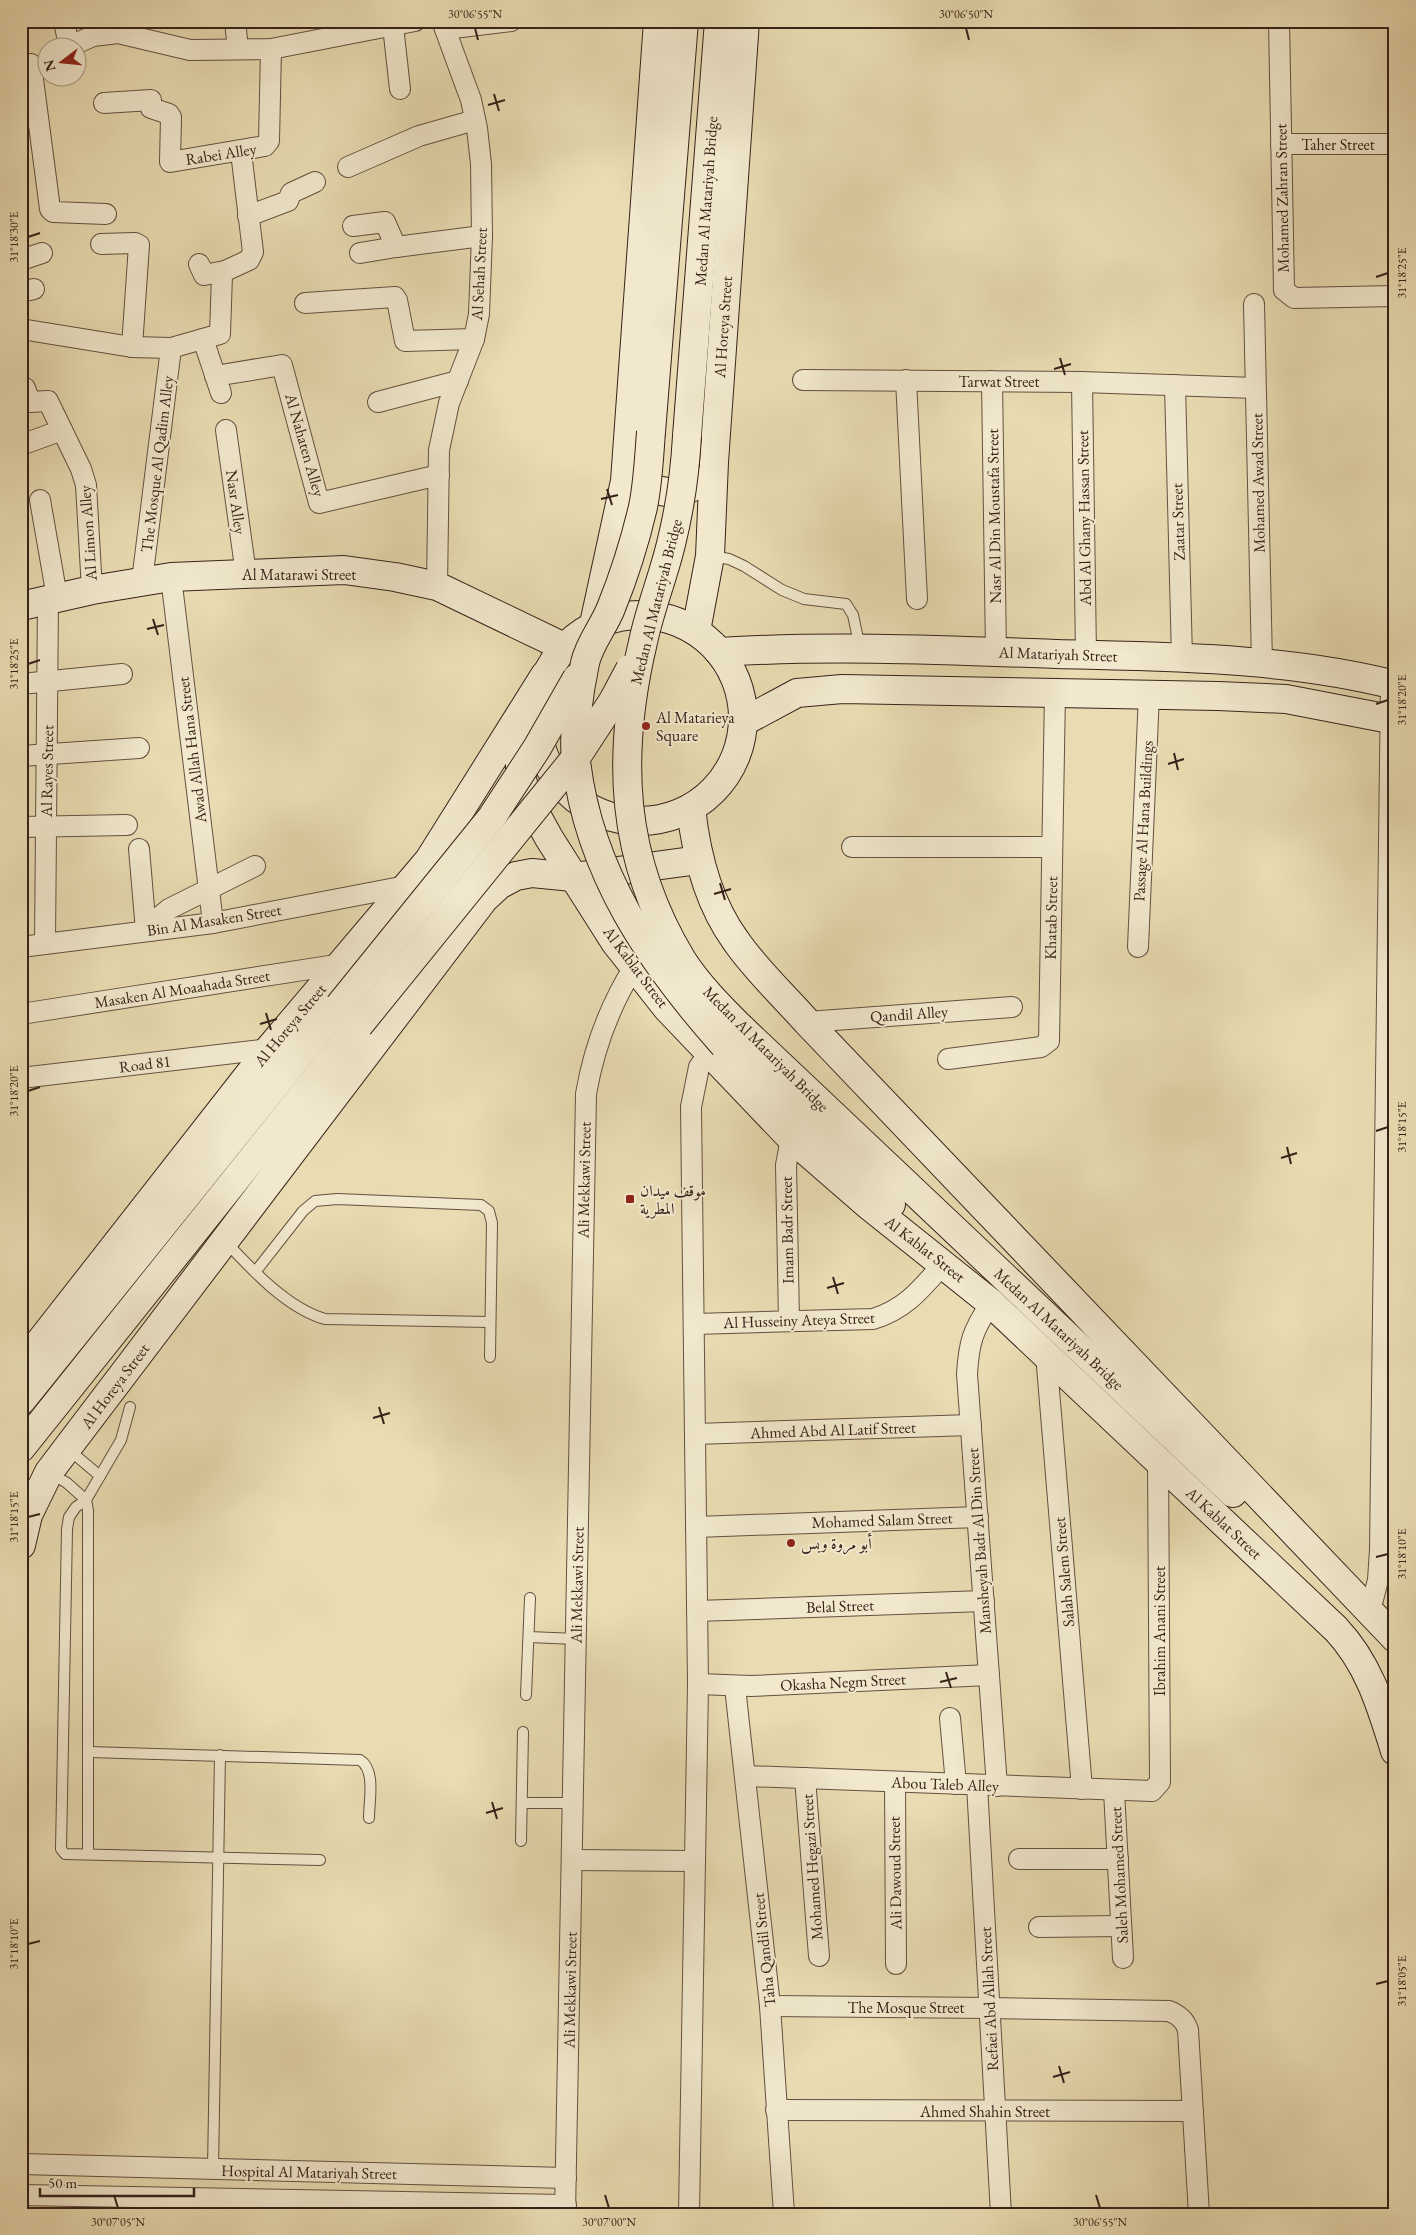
<svg xmlns="http://www.w3.org/2000/svg" width="1416" height="2235" font-family="'EB Garamond',Amiri,serif">
	<rect width="100%" height="100%" fill="#e9dcb2"/>
	<filter id="stains"><feTurbulence type="fractalNoise" baseFrequency=".004" numOctaves="4"/><feColorMatrix values="0 0 0 0 .2 0 0 0 0 .09 0 0 0 0 .02 0 0 0 .5 -.17"/></filter>
	<radialGradient id="worn" r=".72"><stop offset=".6" stop-color="#630" stop-opacity="0"/><stop offset="1" stop-color="#630" stop-opacity=".3"/></radialGradient>
	<g fill="none" stroke-linecap="round" stroke-linejoin="round">
		<g stroke="#645040" stroke-width="12">
			<g id="lane">
				<polyline points="711,556 729,559 744,566 782,590 804,599 846,604 853,615 860,648"/>
				<path d="M225,1241C252,1270 287,1308 325,1319L490,1322"/>
				<polyline points="256,1271 303,1211 315,1201 337,1199 481,1205 489,1211 492,1223 490,1357"/>
				<polyline points="130,1407 121,1440 86,1500 76,1507 69,1517 67,1529 61,1849 65,1854 320,1860"/>
				<polyline points="68,1449 100,1476"/>
				<polyline points="50,1473 67,1483 86,1500 88,1510 88,1854"/>
				<polyline points="529,1637 576,1639"/>
				<polyline points="526,1695 530,1598"/>
				<path d="M89,1752L360,1760C376,1770 369,1801 369,1818"/>
				<polyline points="522,1803 573,1803"/>
				<polyline points="521,1841 523,1732"/>
				<polyline points="213,2169 220,1755"/>
			</g>
		</g>
		<g stroke="#645040" stroke-width="22">
			<g id="street">
				<polyline points="64,21 69,46"/>
				<polyline points="235,21 238,49"/>
				<polyline points="1279,21 1284,290 1294,298 1395,296"/>
				<polyline points="393,26 400,89"/>
				<polyline points="445,29 511,21"/>
				<polyline points="66,48 93,36 118,33 190,50 271,49 415,21"/>
				<polyline points="31,64 50,209 53,212 106,214"/>
				<polyline points="104,103 151,100 151,108 169,114 171,117 170,162 265,146 269,141 271,49"/>
				<polyline points="1281,144 1395,144"/>
				<polyline points="348,167 419,136 475,120"/>
				<polyline points="248,216 288,201 291,193 315,182"/>
				<polyline points="353,226 385,222 396,247 482,236"/>
				<polyline points="101,244 135,243 139,245 132,347"/>
				<polyline points="360,253 396,247"/>
				<polyline points="21,260 42,253"/>
				<polyline points="199,264 204,275 225,271"/>
				<polyline points="21,292 34,289"/>
				<polyline points="305,303 395,297 397,300 405,341 474,339"/>
				<polyline points="1254,304 1262,663"/>
				<polyline points="21,329 132,347 171,348 220,334 222,274 225,271 249,260 253,252 241,152"/>
				<polyline points="203,339 221,393"/>
				<polyline points="215,376 282,365 319,503 439,475"/>
				<polyline points="803,380 1082,382 1255,388"/>
				<polyline points="906,380 917,599"/>
				<polyline points="992,381 996,652"/>
				<polyline points="1082,382 1086,655"/>
				<polyline points="1175,385 1182,658"/>
				<polyline points="21,386 25,388 30,402 48,401 81,469 86,485 92,590"/>
				<polyline points="378,402 458,381"/>
				<polyline points="226,430 246,574"/>
				<polyline points="21,445 62,430"/>
				<polyline points="40,500 57,597"/>
				<polyline points="171,577 213,923"/>
				<polyline points="142,581 171,348"/>
				<polyline points="437,586 439,450 449,403 474,339 479,314 482,236 481,164 477,128 471,100 442,21"/>
				<polyline points="21,684 122,674"/>
				<polyline points="21,756 139,748"/>
				<polyline points="21,827 127,825"/>
				<polyline points="852,847 1052,847"/>
				<polyline points="139,849 146,931"/>
				<polyline points="150,931 158,918 169,909 255,866"/>
				<polyline points="45,944 48,599"/>
				<polyline points="21,947 213,923 406,886"/>
				<polyline points="1138,947 1149,694"/>
				<polyline points="21,1014 342,964"/>
				<polyline points="807,1022 1012,1007"/>
				<polyline points="948,1059 1041,1047 1049,1041 1055,692"/>
				<polyline points="21,1078 269,1049"/>
				<path d="M991,1303C973,1330 969,1341 967,1374L997,1786"/>
				<polyline points="789,1321 786,1165 791,1138"/>
				<path d="M694,1324L873,1319C906,1309 922,1288 944,1263"/>
				<polyline points="1046,1354 1082,1789"/>
				<polyline points="695,1434 971,1425"/>
				<polyline points="696,1527 978,1517"/>
				<polyline points="697,1611 984,1601"/>
				<polyline points="1370,1611 1378,1580 1380,1550 1391,684"/>
				<polyline points="698,1684 751,1686 989,1675"/>
				<polyline points="735,1687 770,2006 784,2214"/>
				<polyline points="950,1718 956,1784"/>
				<polyline points="746,1776 1152,1791 1160,1782 1158,1460"/>
				<polyline points="805,1778 819,1956"/>
				<polyline points="895,1782 896,1964"/>
				<polyline points="977,1785 1001,2214"/>
				<polyline points="1114,1791 1123,1958"/>
				<polyline points="1019,1859 1118,1859"/>
				<polyline points="572,1860 695,1861"/>
				<polyline points="1039,1927 1121,1926"/>
				<path d="M770,2006L989,2008L1169,2011C1179,2015 1185,2020 1188,2030L1199,2214"/>
				<polyline points="776,2110 1193,2111"/>
				<polyline points="21,2164 566,2178"/>
				<polyline points="21,2195 566,2205"/>
				<path d="M565,2214L586,1094C594,1047 609,1007 634,967"/>
				<polyline points="689,2214 698,1684 691,1107 699,1067 709,1053"/>
			</g>
		</g>
		<g stroke="#37221a" stroke-width="30">
			<g id="secondary">
				<polyline points="651,432 684,21"/>
				<polyline points="687,436 719,21"/>
				<path d="M632,468C644,494 680,500 701,481"/>
				<polyline points="21,606 92,590 171,577 344,570 395,577 437,586 564,647"/>
				<circle cx="640" cy="718" r="103"/>
				<polyline points="594,624 625,481 658,21"/>
				<polyline points="696,631 710,556 714,462 745,21"/>
				<path d="M719,652C831,645 944,650 1056,654C1169,657 1284,657 1395,685"/>
				<path d="M536,713L522,744L520,758V772L527,798L549,838L615,942L667,1008L791,1138L867,1204L991,1303L1336,1629C1369,1664 1381,1706 1395,1751"/>
				<polyline points="743,722 797,693 842,689 1218,696 1286,699 1395,720"/>
				<path d="M691,808C696,854 708,903 736,941C756,970 783,995 807,1022L1395,1638"/>
				<polyline points="741,1028 1233,1493"/>
				<polyline points="731,1051 853,1165 891,1204"/>
				<polyline points="21,1366 269,1049 429,860 545,675"/>
				<polyline points="21,1401 339,1006"/>
				<polyline points="21,1448 359,1025"/>
				<polyline points="21,1545 28,1515 49,1472 484,899 499,885 516,876 532,873 573,877 699,860"/>
			</g>
		</g>
		<use href="#lane" stroke="#f1e8cd" stroke-width="10"/>
		<use href="#street" stroke="#f1e8cd" stroke-width="20"/>
		<use href="#secondary" stroke="#f1e8cd" stroke-width="28"/>
		<g stroke="#37221a" stroke-width="30" stroke-linecap="butt">
			<g id="secondary-bridge">
				<path d="M651,432C649,457 648,483 643,507C635,541 624,576 611,608C604,626 589,644 585,663C579,691 573,733 576,761C589,873 651,963 724,1045"/>
				<path d="M687,436C685,473 680,508 671,544C663,577 650,609 643,642C616,756 620,858 682,960C698,985 720,1007 741,1028"/>
				<polyline points="339,1006 492,817 537,748 577,678"/>
				<polyline points="359,1025 577,756 613,701 630,669"/>
			</g>
		</g>
		<use href="#secondary-bridge" stroke="#f1e8cd" stroke-width="28"/>
	</g>
	<path fill="none" stroke="#37221a" stroke-width="2" d="M475,28L478,40M966,28L969,40M494,94L499,111M488,105L505,100M28,237L40,233M1376,277L1388,273M1060,358L1065,375M1054,369L1071,364M607,489L612,505M601,499L618,495M153,619L158,635M147,629L164,625M28,664L40,660M1376,704L1388,700M1174,753L1178,770M1168,764L1184,759M720,883L725,900M714,894L731,889M266,1013L271,1030M260,1024L277,1019M28,1091L40,1087M1376,1131L1388,1127M1287,1147L1291,1164M1281,1158L1297,1153M833,1277L838,1294M827,1288L844,1283M379,1407L384,1424M373,1418L390,1413M28,1517L40,1514M1376,1557L1388,1554M946,1672L951,1688M940,1682L957,1678M492,1802L497,1819M486,1813L503,1808M28,1944L40,1941M1376,1984L1388,1981M1059,2066L1064,2083M1053,2077L1070,2072M114,2195L118,2208M605,2195L609,2208M1096,2195L1100,2208"/>
	<g fill="#8f2418" stroke="#f1e8cd" stroke-width="2">
		<circle cx="646" cy="726" r="5"/>
		<rect x="625" y="1194" width="10" height="10" rx="2.5"/>
		<circle cx="791" cy="1543" r="5"/>
	</g>
	<g text-anchor="middle" dominant-baseline="central" stroke-width="4" stroke-linejoin="round" paint-order="stroke">
		<g font-size="16" fill="#37221a" stroke="#f1e8cd">
			<text x="1338" y="144">Taher Street</text>
			<text transform="translate(221 154) rotate(-9)">Rabei Alley</text>
			<text transform="translate(1282 198) rotate(-91)">Mohamed Zahran Street</text>
			<text transform="translate(706 201) rotate(-86)">Medan Al Matariyah Bridge</text>
			<text transform="translate(479 274) rotate(-87)">Al Sehah Street</text>
			<text transform="translate(723 327) rotate(-86)">Al Horeya Street</text>
			<text x="999" y="381">Tarwat Street</text>
			<text transform="translate(305 445) rotate(74)">Al Nahaten Alley</text>
			<text transform="translate(157 464) rotate(-83)">The Mosque Al Qadim Alley</text>
			<text transform="translate(1258 483) rotate(-91)">Mohamed Awad Street</text>
			<text transform="translate(236 502) rotate(82)">Nasr Alley</text>
			<text transform="translate(994 516) rotate(-91)">Nasr Al Din Moustafa Street</text>
			<text transform="translate(1084 518) rotate(-91)">Abd Al Ghany Hassan Street</text>
			<text transform="translate(1178 522) rotate(-92)">Zaatar Street</text>
			<text transform="translate(88 533) rotate(-94)">Al Limon Alley</text>
			<text x="299" y="574">Al Matarawi Street</text>
			<text transform="translate(656 602) rotate(-76)">Medan Al Matariyah Bridge</text>
			<text transform="translate(1058 654) rotate(2)">Al Matariyah Street</text>
			<text transform="translate(192 750) rotate(-97)">Awad Allah Hana Street</text>
			<text transform="translate(47 771) rotate(-89)">Al Rayes Street</text>
			<text transform="translate(1143 821) rotate(-87)">Passage Al Hana Buildings</text>
			<text transform="translate(1051 918) rotate(-89)">Khatab Street</text>
			<text transform="translate(214 920) rotate(-9)">Bin Al Masaken Street</text>
			<text transform="translate(636 967) rotate(53)">Al Kablat Street</text>
			<text transform="translate(182 989) rotate(-9)">Masaken Al Moaahada Street</text>
			<text transform="translate(909 1014) rotate(-4)">Qandil Alley</text>
			<text transform="translate(290 1025) rotate(-50)">Al Horeya Street</text>
			<text transform="translate(766 1049) rotate(45)">Medan Al Matariyah Bridge</text>
			<text transform="translate(145 1064) rotate(-7)">Road 81</text>
			<text transform="translate(584 1180) rotate(-89)">Ali Mekkawi Street</text>
			<text transform="translate(787 1230) rotate(-91)">Imam Badr Street</text>
			<text transform="translate(925 1249) rotate(38)">Al Kablat Street</text>
			<text transform="translate(799 1320) rotate(-2)">Al Husseiny Ateya Street</text>
			<text transform="translate(1059 1329) rotate(43)">Medan Al Matariyah Bridge</text>
			<text transform="translate(115 1386) rotate(-53)">Al Horeya Street</text>
			<text transform="translate(833 1430) rotate(-2)">Ahmed Abd Al Latif Street</text>
			<text transform="translate(882 1520) rotate(-2)">Mohamed Salam Street</text>
			<text transform="translate(1224 1523) rotate(43)">Al Kablat Street</text>
			<text transform="translate(979 1541) rotate(-94)">Mansheyah Badr Al Din Street</text>
			<text transform="translate(1064 1572) rotate(-95)">Salah Salem Street</text>
			<text transform="translate(577 1585) rotate(-89)">Ali Mekkawi Street</text>
			<text transform="translate(840 1606) rotate(-2)">Belal Street</text>
			<text transform="translate(1159 1631) rotate(-90)">Ibrahim Anani Street</text>
			<text transform="translate(843 1682) rotate(-3)">Okasha Negm Street</text>
			<text transform="translate(945 1784) rotate(2)">Abou Taleb Alley</text>
			<text transform="translate(812 1867) rotate(-94)">Mohamed Hegazi Street</text>
			<text transform="translate(895 1873) rotate(-91)">Ali Dawoud Street</text>
			<text transform="translate(1119 1875) rotate(-93)">Saleh Mohamed Street</text>
			<text transform="translate(764 1950) rotate(-96)">Taha Qandil Street</text>
			<text transform="translate(570 1990) rotate(-89)">Ali Mekkawi Street</text>
			<text transform="translate(989 1999) rotate(-93)">Refaei Abd Allah Street</text>
			<text x="906" y="2007">The Mosque Street</text>
			<text x="985" y="2111">Ahmed Shahin Street</text>
			<text transform="translate(309 2172) rotate(1)">Hospital Al Matariyah Street</text>
		</g>
		<g font-size="16" fill="#37221a" stroke="#f1e8cd" text-anchor="start">
			<text x="656" y="717">Al Matarieya<tspan x="656" dy="18">Square</tspan></text>
			<text x="640" y="1190">موقف ميدان<tspan x="640" dy="18">المطرية</tspan></text>
			<text x="801" y="1543">أبو مروة وبس</text>
		</g>
	</g>
	<rect width="1416" height="2235" fill="none" stroke="#e9dcb2" stroke-width="55"/>
	<g transform="translate(62 62) rotate(254)"><circle r="24" fill="#f1e8cd" stroke="#a79985"/>
	<path d="M0-4L9 19L0 12L-9 19Z" fill="#8f2418"/>
	<text y="-8" font-size="14" font-weight="bold" text-anchor="middle" fill="#37221a">N</text>
	</g>
	<path d="M40 2188v8h154v-8" fill="none" stroke="#37221a" stroke-width="2.5"/>
	<text x="48" y="2188" font-size="15" fill="#37221a" stroke="#f1e8cd" stroke-width="4" paint-order="stroke">50 m</text>
	<rect x="28" y="28" width="1360" height="2180" fill="none" stroke="#37221a" stroke-width="2"/>
	<g font-size="12" text-anchor="middle" fill="#37221a">
		<text x="475" y="18">30°06'55"N</text>
		<text x="966" y="18">30°06'50"N</text>
		<text transform="translate(14 237) rotate(-90)" y="4">31°18'30"E</text>
		<text transform="translate(1402 273) rotate(-90)" y="4">31°18'25"E</text>
		<text transform="translate(14 664) rotate(-90)" y="4">31°18'25"E</text>
		<text transform="translate(1402 700) rotate(-90)" y="4">31°18'20"E</text>
		<text transform="translate(14 1091) rotate(-90)" y="4">31°18'20"E</text>
		<text transform="translate(1402 1127) rotate(-90)" y="4">31°18'15"E</text>
		<text transform="translate(14 1517) rotate(-90)" y="4">31°18'15"E</text>
		<text transform="translate(1402 1554) rotate(-90)" y="4">31°18'10"E</text>
		<text transform="translate(14 1944) rotate(-90)" y="4">31°18'10"E</text>
		<text transform="translate(1402 1981) rotate(-90)" y="4">31°18'05"E</text>
		<text x="118" y="2226">30°07'05"N</text>
		<text x="609" y="2226">30°07'00"N</text>
		<text x="1100" y="2226">30°06'55"N</text>
	</g>
	<rect width="100%" height="100%" filter="url(#stains)"/>
	<rect width="100%" height="100%" fill="url(#worn)"/>
</svg>
